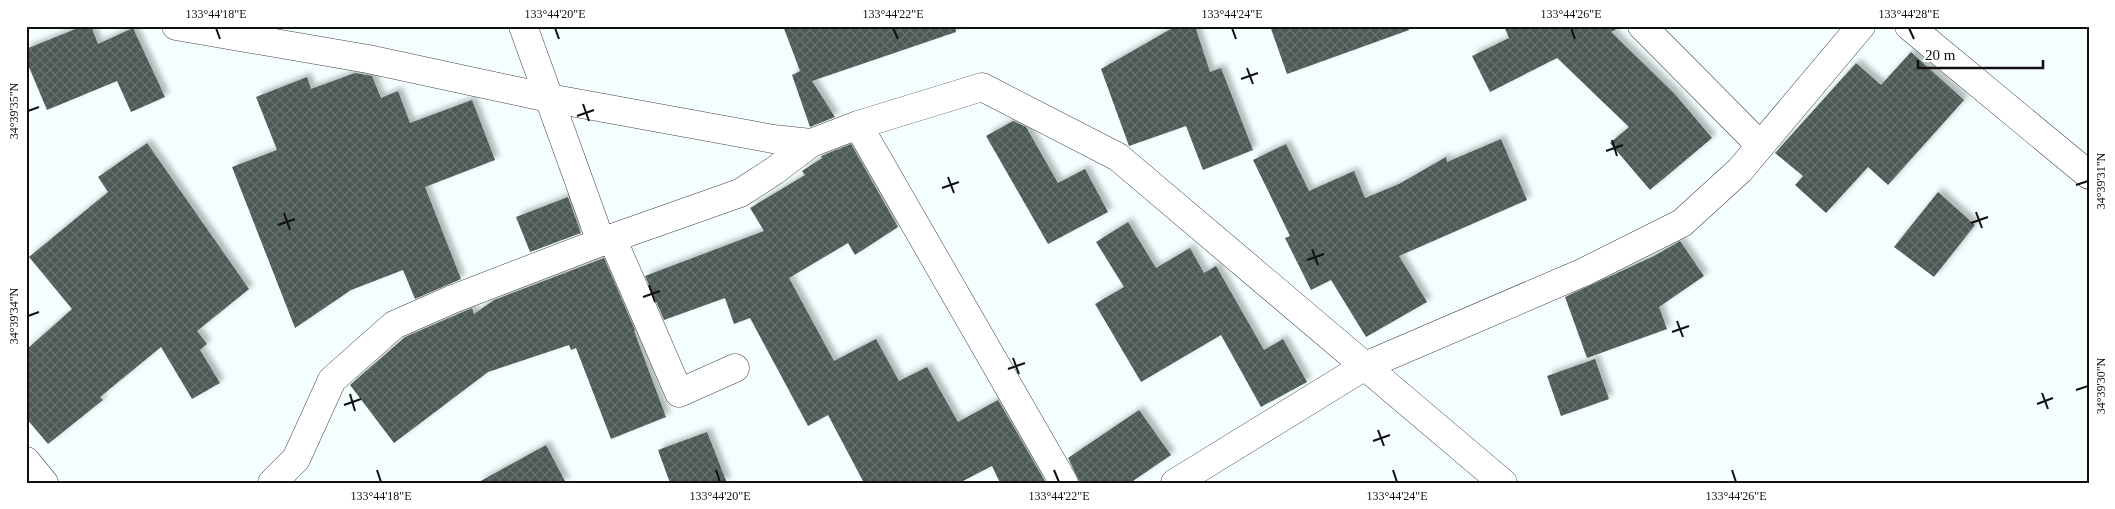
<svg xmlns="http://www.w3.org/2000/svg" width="2115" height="509" font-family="Georgia,serif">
	<defs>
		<pattern id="building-cross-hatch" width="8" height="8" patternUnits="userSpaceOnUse" patternTransform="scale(1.25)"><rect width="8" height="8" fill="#4c5a55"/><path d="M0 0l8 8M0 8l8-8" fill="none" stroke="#67716e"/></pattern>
		<filter id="shadow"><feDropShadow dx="4.5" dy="-4.5" stdDeviation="2.5" flood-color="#0004"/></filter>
	</defs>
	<rect width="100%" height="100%" fill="#f4feff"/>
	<g fill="url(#building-cross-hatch)" filter="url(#shadow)">
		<polygon points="83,26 91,26 98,44 133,28 165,97 131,112 117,81 47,110 26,60 26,49"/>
		<polygon points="783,26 955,26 956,32 812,81 835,117 810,127 792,75 800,71"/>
		<polygon points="1176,26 1195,26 1210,72 1221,68 1253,150 1203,170 1186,126 1129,146 1101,69"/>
		<polygon points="1270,26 1408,26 1409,30 1287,74"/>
		<polygon points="1504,26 1622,26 1611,32 1674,93 1712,138 1650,190 1610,143 1629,127 1557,58 1490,92 1472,56 1509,38"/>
		<polygon points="1911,52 1964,100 1888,185 1868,167 1826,213 1795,185 1803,176 1775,153 1856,63 1881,85"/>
		<polygon points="355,73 372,76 381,98 398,91 410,123 472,100 495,160 425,187 461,279 415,299 403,270 351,290 295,328 232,167 277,150 256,97 307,77 311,89"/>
		<polygon points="1013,121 1026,127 1058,183 1085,169 1108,212 1048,244 986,136"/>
		<polygon points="1501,139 1527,200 1399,256 1427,302 1366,337 1331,280 1311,290 1285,238 1290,236 1253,160 1286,144 1309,191 1354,171 1365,198 1399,184 1446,157 1447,162"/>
		<polygon points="147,143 249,289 197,331 207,344 200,350 220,383 192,399 161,347 100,397 103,400 48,444 26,418 26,350 72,309 29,257 108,192 98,177"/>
		<polygon points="851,144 898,227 855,255 848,243 789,278 834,361 876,339 899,381 927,367 958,422 998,400 1046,483 1000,483 992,466 959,483 864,483 828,415 808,426 750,318 734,324 725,298 664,320 645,276 764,231 750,208 805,175 802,171 822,158 821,156"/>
		<polygon points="1938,192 1975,225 1934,277 1894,247"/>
		<polygon points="568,197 581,233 530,252 516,217"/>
		<polygon points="1128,222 1156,268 1190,248 1204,273 1216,266 1264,350 1283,339 1307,382 1261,407 1221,335 1141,382 1095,304 1124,287 1096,242"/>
		<polygon points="1680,241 1704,276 1659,307 1667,329 1587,358 1565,297 1654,256"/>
		<polygon points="604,258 635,330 634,331 666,417 611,439 576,348 571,350 569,345 488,372 394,443 350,385 405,337 472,308 474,314 494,300"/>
		<polygon points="1595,359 1609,399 1561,416 1547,376"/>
		<polygon points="1139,410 1171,455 1130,483 1080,483 1068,458"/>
		<polygon points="707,432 727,483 670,483 658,450"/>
		<polygon points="546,445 566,483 477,483"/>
	</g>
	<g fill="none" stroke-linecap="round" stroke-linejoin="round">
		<g stroke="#434343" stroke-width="29">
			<g id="minor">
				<polyline points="176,26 368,59 549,98 773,139 811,143 858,125 982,87 1118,157 1503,483"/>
				<polyline points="1642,26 1760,145"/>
				<polyline points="1909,26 2089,175"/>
				<polyline points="858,125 1064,483"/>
				<polyline points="612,238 679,393 735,368"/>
				<polyline points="601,242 740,193 774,171 811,143"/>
				<polyline points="26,461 44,483"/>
				<polyline points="272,483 296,459 332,380 394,325 453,299 601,242 523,26"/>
				<polyline points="1175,483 1365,366 1584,272 1682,223 1740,170 1861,26"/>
			</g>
		</g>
		<use href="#minor" stroke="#fff" stroke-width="28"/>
	</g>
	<path fill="none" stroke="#101010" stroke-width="2" d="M216,28L220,39M555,28L559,39M893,28L898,39M1232,28L1236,39M1571,28L1575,39M1909,28L1914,39M1247,68L1253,84M1241,79L1258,73M583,104L589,121M28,111L39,107M577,116L594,110M1612,140L1617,156M1606,151L1623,145M948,177L954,193M2076,185L2088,181M942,188L959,182M1976,212L1982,228M284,213L290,230M1971,223L1988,217M278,225L295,219M1312,249L1318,265M1307,260L1324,254M649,285L655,302M643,297L660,291M28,316L39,312M1677,321L1683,337M1672,332L1689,326M1013,358L1019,374M1008,369L1025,363M2076,390L2088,386M2042,393L2048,409M350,394L355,411M2037,404L2053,398M344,405L361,399M1378,430L1384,446M1373,441L1390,435M377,470L381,482M716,470L720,482M1054,470L1059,482M1393,470L1397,482M1732,470L1736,482"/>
	<rect width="2115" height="509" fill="none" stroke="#ffffff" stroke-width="55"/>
	<path d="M1918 60v8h125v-8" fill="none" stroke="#101010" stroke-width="2.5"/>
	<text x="1925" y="60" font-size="15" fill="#101010" stroke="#ffffff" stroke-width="4" paint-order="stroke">20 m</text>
	<rect x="28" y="28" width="2060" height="454" fill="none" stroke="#101010" stroke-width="2"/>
	<g font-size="12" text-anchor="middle" fill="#101010">
		<text x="216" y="18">133°44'18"E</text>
		<text x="555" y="18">133°44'20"E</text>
		<text x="893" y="18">133°44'22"E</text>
		<text x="1232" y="18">133°44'24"E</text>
		<text x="1571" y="18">133°44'26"E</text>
		<text x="1909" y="18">133°44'28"E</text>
		<text transform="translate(14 111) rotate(-90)" y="4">34°39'35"N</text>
		<text transform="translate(2101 181) rotate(-90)" y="4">34°39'31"N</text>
		<text transform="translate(14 316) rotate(-90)" y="4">34°39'34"N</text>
		<text transform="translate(2101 386) rotate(-90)" y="4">34°39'30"N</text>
		<text x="381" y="500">133°44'18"E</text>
		<text x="720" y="500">133°44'20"E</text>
		<text x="1059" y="500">133°44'22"E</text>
		<text x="1397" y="500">133°44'24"E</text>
		<text x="1736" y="500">133°44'26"E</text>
	</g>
</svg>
